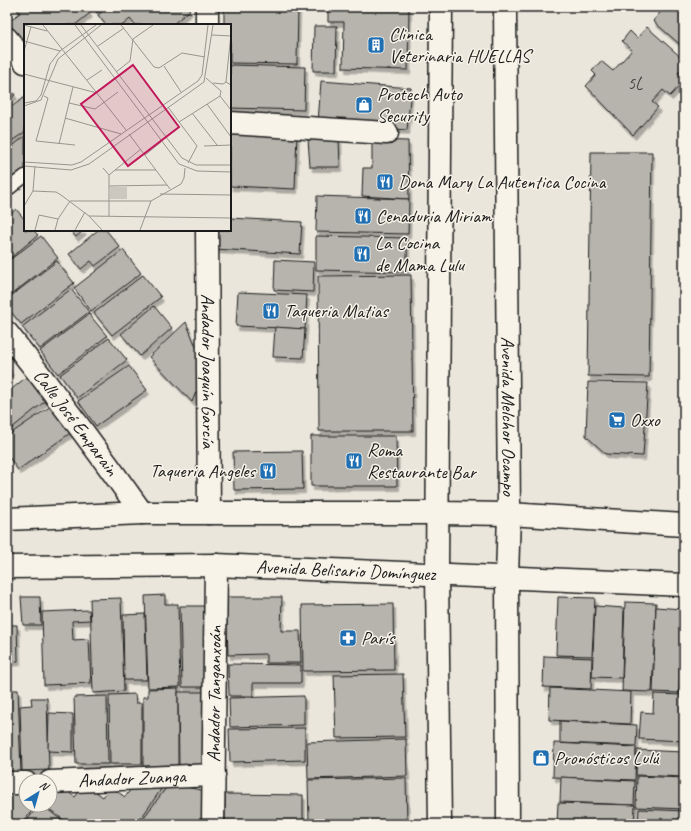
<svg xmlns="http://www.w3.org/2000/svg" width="691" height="831" font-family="Caveat,sans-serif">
	<defs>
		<filter id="shadow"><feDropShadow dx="2.5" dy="4.5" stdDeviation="0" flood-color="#0004"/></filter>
	</defs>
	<rect width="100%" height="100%" fill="#eae6dc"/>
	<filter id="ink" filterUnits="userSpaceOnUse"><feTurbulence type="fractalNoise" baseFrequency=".025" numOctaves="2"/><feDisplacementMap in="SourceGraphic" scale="8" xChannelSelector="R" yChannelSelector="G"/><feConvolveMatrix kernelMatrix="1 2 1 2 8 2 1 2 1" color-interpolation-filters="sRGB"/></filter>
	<g filter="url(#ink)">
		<g fill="#b6b4ac" stroke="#1c1c1c" filter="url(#shadow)">
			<polygon points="15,7 85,7 90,13 75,25 25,25 25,44 8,22 20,13"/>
			<polygon points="93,7 104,7 97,13"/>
			<polygon points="108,7 187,7 190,10 172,25 135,25 130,19 123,25 106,25 98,15"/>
			<polygon points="224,7 298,7 297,64 230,63 230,25 224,25"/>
			<polygon points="328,7 409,7 408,70 343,68 344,22 328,22"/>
			<polygon points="660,7 684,7 684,48 653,21 663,9"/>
			<polygon points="314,26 337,26 336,71 313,71"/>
			<polygon points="647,27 684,60 684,66 678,73 684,78 684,81 670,96 663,90 652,102 658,107 633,135 586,86 596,75 592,71 601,61 613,71 632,50 622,41 630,31 637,38"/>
			<polygon points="230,65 305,67 304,110 230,108"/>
			<polygon points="321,81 411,88 407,130 318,123"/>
			<polygon points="7,84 15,95 7,101"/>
			<polygon points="25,97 25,132 7,144 7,110"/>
			<polygon points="230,130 297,133 295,189 230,186"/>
			<polygon points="25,136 25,169 7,183 7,156 12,152 9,149"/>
			<polygon points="308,139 339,139 340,167 310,167"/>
			<polygon points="372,140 408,141 409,199 362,196 363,168 372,168"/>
			<polygon points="591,152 652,152 649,377 588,376"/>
			<polygon points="317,196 409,199 408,234 316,232"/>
			<polygon points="16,209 25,220 25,230 33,230 38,235 7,261 7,217"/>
			<polygon points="230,218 302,222 300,254 214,249 215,230 230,230"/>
			<polygon points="70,230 84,230 76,237"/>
			<polygon points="98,230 106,230 120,247 95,266 91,261 81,269 69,254"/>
			<polygon points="41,236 58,258 7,298 7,262"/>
			<polygon points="316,236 407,238 407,272 316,270"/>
			<polygon points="123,250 141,273 91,311 74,288"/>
			<polygon points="275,260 314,262 313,292 274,290"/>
			<polygon points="57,261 74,283 21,324 7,307 7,299"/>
			<polygon points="143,275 161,297 112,335 94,313"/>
			<polygon points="411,275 413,431 319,431 318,276"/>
			<polygon points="71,289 89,312 40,349 22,327"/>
			<polygon points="238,292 307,295 305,329 236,326"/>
			<polygon points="154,306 172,328 140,356 121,334"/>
			<polygon points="89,314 107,336 58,374 40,351"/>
			<polygon points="186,322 205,369 192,402 149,357"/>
			<polygon points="275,327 305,329 303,358 273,357"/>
			<polygon points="109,338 127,360 77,398 60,375"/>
			<polygon points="7,366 11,371 7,374"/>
			<polygon points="129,366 147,390 96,426 78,401"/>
			<polygon points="30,374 49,398 7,432 7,393"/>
			<polygon points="588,382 648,383 643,456 606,454 586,436"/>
			<polygon points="57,402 76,429 18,470 7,454 7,436"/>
			<polygon points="311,436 396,436 397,486 311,486"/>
			<polygon points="302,451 303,489 234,490 233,452"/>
			<polygon points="165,595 165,604 178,604 180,687 148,688 145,596"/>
			<polygon points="21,597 40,597 41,625 23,625"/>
			<polygon points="226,597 282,597 281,631 300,631 301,663 266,663 266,654 228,655"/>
			<polygon points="558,597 595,598 592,656 556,655"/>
			<polygon points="121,598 124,691 93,693 90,599"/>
			<polygon points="625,602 656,603 652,692 622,691"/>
			<polygon points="393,604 394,670 303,671 302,605"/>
			<polygon points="180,606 204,606 206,687 182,687"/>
			<polygon points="595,606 624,608 622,678 592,677"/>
			<polygon points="683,606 684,606 684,693 680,693"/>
			<polygon points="656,607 682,609 679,693 653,692"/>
			<polygon points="89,610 90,620 72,621 73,640 89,639 91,683 44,685 42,612"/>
			<polygon points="145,614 147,680 124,680 123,615"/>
			<polygon points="7,616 7,625 17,625 18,661 7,662"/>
			<polygon points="544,656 592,658 591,689 543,687"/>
			<polygon points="228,664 301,665 301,683 253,683 253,696 229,696"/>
			<polygon points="403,674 405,737 336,738 334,675"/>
			<polygon points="178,688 178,770 143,772 143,697 148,697 148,689"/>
			<polygon points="550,688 631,692 630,724 549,720"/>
			<polygon points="7,690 18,690 21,773 7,773"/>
			<polygon points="178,692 205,692 206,768 179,769"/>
			<polygon points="135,694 136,703 142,703 142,764 110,764 109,695"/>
			<polygon points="654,694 684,695 684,741 639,739 641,712 653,713"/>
			<polygon points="107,696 108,764 76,764 74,697"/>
			<polygon points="304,696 304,725 230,727 229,698"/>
			<polygon points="31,698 47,698 49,770 22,771 20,706 32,705"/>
			<polygon points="49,713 73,714 73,752 48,751"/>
			<polygon points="560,721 637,725 636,746 560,743"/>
			<polygon points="305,728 305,760 230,762 229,729"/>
			<polygon points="406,739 407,776 308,779 307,742"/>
			<polygon points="554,743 636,747 635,780 553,777"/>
			<polygon points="637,750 684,752 684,777 636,775"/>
			<polygon points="637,776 684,778 684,809 636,807"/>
			<polygon points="561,777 635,781 634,805 560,802"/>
			<polygon points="406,778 407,824 309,824 308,780"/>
			<polygon points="57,784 75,797 85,784 103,797 111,787 125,797 134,785 164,785 137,824 69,824 44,805 50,805 50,794"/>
			<polygon points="169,784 212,792 210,824 139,824"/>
			<polygon points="7,793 26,793 26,805 36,805 22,824 7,824"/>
			<polygon points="225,794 303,795 303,824 225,824"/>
			<polygon points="558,803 635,805 634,824 557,824"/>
			<polygon points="39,805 42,805 65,823 24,824"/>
			<polygon points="639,809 684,811 684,824 638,824"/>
		</g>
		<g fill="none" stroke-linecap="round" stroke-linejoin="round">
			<g stroke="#1c1c1c" stroke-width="15">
				<polyline id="lane" points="7,190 25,176"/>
			</g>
			<g stroke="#1c1c1c" stroke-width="25">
				<g id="street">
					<polyline points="207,25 207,7"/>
					<polyline points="7,39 25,62"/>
					<polyline points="230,123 387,133"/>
					<path id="s1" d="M207,230L209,513"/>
					<path id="s2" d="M7,333C54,392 99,452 142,513"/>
					<path id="s3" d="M50,782L214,775"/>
					<polyline points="7,783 26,783"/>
					<path id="s4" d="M213,824L216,565"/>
				</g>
			</g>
			<g stroke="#1c1c1c" stroke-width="25">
				<g id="secondary">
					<polyline points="7,519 142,513 439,513 509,514 684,525"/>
					<path id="s5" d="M7,567L216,565L684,585"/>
				</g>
			</g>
			<g stroke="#1c1c1c" stroke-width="25">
				<g id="primary">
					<path id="s6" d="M505,7L509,514L507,577L508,824"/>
					<polyline points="440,824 437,574 441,7"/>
				</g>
			</g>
			<use href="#lane" stroke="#f7f3e8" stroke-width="12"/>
			<use href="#street" stroke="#f7f3e8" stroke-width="22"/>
			<use href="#secondary" stroke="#f7f3e8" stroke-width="22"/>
			<use href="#primary" stroke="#f7f3e8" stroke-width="22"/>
		</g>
	</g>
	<defs>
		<g id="building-square" transform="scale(0.9)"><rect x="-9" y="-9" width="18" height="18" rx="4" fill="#1f6fb2" stroke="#f7f3e8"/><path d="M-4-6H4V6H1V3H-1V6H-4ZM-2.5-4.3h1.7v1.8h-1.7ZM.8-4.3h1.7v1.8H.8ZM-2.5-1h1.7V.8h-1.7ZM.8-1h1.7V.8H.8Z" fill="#fff"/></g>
		<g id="shop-square" transform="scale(0.9)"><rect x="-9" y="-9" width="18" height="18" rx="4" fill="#1f6fb2" stroke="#f7f3e8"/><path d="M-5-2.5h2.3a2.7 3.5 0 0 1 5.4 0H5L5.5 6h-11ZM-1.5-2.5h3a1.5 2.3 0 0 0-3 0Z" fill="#fff"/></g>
		<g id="restaurant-square" transform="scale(0.9)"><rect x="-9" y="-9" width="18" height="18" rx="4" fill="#1f6fb2" stroke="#f7f3e8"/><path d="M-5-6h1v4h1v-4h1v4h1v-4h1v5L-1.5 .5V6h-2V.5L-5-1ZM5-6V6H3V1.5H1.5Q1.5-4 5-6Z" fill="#fff"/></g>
		<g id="supermarket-square" transform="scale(0.9)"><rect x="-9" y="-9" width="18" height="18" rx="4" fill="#1f6fb2" stroke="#f7f3e8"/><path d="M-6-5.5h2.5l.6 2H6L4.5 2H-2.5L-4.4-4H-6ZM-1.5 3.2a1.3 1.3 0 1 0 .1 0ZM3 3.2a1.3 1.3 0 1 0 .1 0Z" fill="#fff"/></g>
		<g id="pharmacy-square" transform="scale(0.9)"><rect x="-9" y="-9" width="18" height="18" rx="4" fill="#1f6fb2" stroke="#f7f3e8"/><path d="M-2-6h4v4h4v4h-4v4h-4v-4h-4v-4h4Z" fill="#fff"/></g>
	</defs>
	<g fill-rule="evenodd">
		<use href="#building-square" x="376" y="45"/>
		<use href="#shop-square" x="364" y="105"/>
		<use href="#restaurant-square" x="385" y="182"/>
		<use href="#restaurant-square" x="363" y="216"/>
		<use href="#restaurant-square" x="362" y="254"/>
		<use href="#restaurant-square" x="271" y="311"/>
		<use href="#supermarket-square" x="617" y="420"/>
		<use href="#restaurant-square" x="354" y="461"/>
		<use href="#restaurant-square" x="268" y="471"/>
		<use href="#pharmacy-square" x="348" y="638"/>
		<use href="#shop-square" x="541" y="758"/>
	</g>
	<g text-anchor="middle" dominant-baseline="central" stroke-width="3" stroke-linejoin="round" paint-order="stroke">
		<g font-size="17" fill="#424240">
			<text x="635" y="83">5L</text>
		</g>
		<g font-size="19" fill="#1c1c1c" stroke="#f7f3e8" text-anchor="start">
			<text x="389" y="34">Clinica<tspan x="389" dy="22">Veterinaria HUELLAS</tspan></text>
			<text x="377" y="94">Protech Auto<tspan x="377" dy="22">Security</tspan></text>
			<text x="398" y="182">Dona Mary La Autentica Cocina</text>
			<text x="376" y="216">Cenaduria Miriam</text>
			<text x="375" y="243">La Cocina<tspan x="375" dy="22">de Mama Lulu</tspan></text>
			<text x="284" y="311">Taqueria Matias</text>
			<text x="630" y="420">Oxxo</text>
			<text x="367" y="450">Roma<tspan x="367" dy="22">Restaurante Bar</tspan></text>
			<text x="255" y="471" text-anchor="end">Taqueria Angeles</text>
			<text x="361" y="638">París</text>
			<text x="554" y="758">Pronósticos Lulú</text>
		</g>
		<g font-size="19" fill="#1c1c1c" stroke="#f7f3e8">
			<text stroke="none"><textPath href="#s1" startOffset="141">Andador Joaquín García</textPath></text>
			<text stroke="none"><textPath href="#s6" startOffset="409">Avenida Melchor Ocampo</textPath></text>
			<text stroke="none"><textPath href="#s2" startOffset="113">Calle José Emparain</textPath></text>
			<text stroke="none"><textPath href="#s5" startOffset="339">Avenida Belisario Domínguez</textPath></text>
			<text stroke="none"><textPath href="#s4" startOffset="130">Andador Tanganxoán</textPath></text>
			<text stroke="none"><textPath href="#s3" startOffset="82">Andador Zuanga</textPath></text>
		</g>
	</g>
	<g transform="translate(24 24)">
		<rect width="207" height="207" fill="#eae6dc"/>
		<path d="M86,163H103V175H86Z" fill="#ccc8c0"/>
		<path fill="none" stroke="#98958f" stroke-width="1" d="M0,1L23,7M19,1L102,106M51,1L155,140L173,147L207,148M57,1L158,134L172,141H207M97,1L130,43L135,44L158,29L181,33M188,11L207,12M0,17L36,27M74,22L100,4M0,27L7,3M140,42L157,68M92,48L106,37L109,15L129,1M0,50L73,69M182,54L197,67L196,72M63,56L78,46M202,58L207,10M189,59L199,60L202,58L207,61M20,72L24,74L12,117L51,121M196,72L207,86M0,79L12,77L17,71L26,40L36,27L72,1M45,79L71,85L94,68M183,80L207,113M0,82L17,76L34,35L77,1M144,83L173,122M168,89L193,121M41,94L97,110M155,98L196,72M105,110L146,165M35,120L49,63M180,122L207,121M121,131L137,118M0,138L48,141L57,138L174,57L178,51L184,1M164,139L173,122M0,142L47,146L65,140L180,58L189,1M79,144L85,151V192M91,146H132M85,151L117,125M85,162L143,161M9,167L32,168L37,171L65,192L78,206M136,170L207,171M0,182L9,167L11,142M65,192L207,194M11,206L15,191L34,195M31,206L34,195L46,177H127M51,206L61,188M116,206L127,177L157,160L160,154L161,144"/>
		<path fill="#c2185b" fill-opacity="0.15" stroke="#c2185b" stroke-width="2" d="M109,41L155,103L104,142L57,80Z"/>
		<rect width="207" height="207" fill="none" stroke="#1c1c1c" stroke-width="2"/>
	</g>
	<rect width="691" height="831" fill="none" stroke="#f7f3e8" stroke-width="24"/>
	<rect x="12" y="12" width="667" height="807" fill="none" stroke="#1c1c1c" stroke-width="1.5" filter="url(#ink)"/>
	<g transform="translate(38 793) rotate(37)"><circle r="19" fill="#f7f3e8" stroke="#9f9d96"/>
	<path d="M0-3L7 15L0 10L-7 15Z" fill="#1f6fb2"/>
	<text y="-6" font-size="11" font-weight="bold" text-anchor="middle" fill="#1c1c1c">N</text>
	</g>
</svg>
